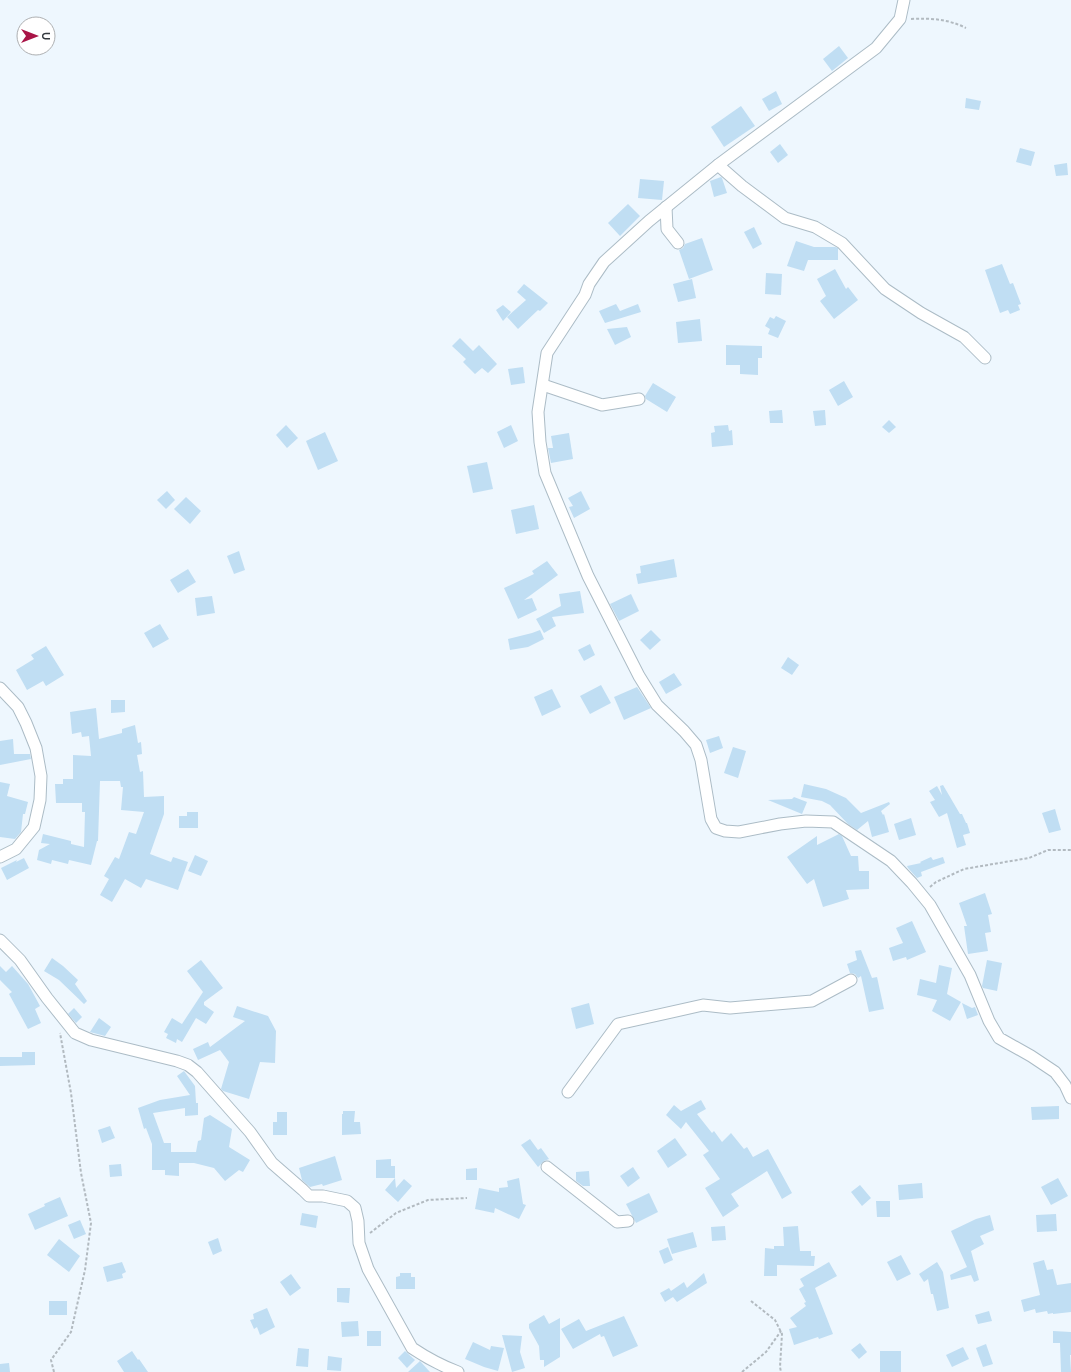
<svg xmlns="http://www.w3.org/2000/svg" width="1071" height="1372" font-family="Raleway,sans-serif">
	<rect width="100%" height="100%" fill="#eef7fe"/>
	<g fill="#c0def3">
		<polygon points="839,46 848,58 832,71 823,59"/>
		<polygon points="776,91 782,104 769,111 762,99"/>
		<polygon points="966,98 981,101 979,110 965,108"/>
		<polygon points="741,106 755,126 724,147 711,127"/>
		<polygon points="780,144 788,155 778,163 770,152"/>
		<polygon points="1020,148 1035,152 1031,166 1016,162"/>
		<polygon points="1067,163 1068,175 1056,176 1054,165"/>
		<polygon points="721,177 722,178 727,193 714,197 710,181"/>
		<polygon points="640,179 664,181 662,200 638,198"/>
		<polygon points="628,204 640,216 620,236 608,223"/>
		<polygon points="754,227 762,244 753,249 744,232"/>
		<polygon points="702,238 713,270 689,279 679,250 683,248 685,244"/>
		<polygon points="796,241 814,247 835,247 838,248 838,260 808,260 804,271 787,266"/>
		<polygon points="1002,264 1010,284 1013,283 1021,304 1018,305 1020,310 1010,314 1008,310 1000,313 985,270"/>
		<polygon points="835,269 846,289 848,287 858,300 834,319 820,301 826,296 817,279"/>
		<polygon points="766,273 782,274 781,295 765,294"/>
		<polygon points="692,279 696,298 678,302 673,284"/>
		<polygon points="524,284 548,303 540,311 538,310 518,329 507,317 526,300 517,292"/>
		<polygon points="616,304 620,311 638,304 641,312 605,323 599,311"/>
		<polygon points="503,305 511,312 503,321 496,310"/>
		<polygon points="776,316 786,321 778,338 768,334 770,329 765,326 770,317 774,319"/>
		<polygon points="700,319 702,341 678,343 676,322"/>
		<polygon points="627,327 631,337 615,345 607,329"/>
		<polygon points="460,338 473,351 479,345 497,364 488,373 482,368 475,374 463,362 466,359 452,346"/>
		<polygon points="726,345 762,346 762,358 758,358 758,375 740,374 740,365 726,365"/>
		<polygon points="523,367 525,383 511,385 508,369"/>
		<polygon points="844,381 853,397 838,406 829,390"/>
		<polygon points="653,383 676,397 667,412 646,399 645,396"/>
		<polygon points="782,410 783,423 770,423 769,411"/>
		<polygon points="825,410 826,425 815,426 813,411"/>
		<polygon points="889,420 896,427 889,433 882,427"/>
		<polygon points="286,425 298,438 287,448 276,435"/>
		<polygon points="511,425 518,441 504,448 497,432"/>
		<polygon points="728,425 729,431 732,430 733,445 712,447 711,433 715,432 714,426"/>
		<polygon points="325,432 338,461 318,470 306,441"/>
		<polygon points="569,433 573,459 551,463 548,448 553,448 551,436"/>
		<polygon points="487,462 493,489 473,493 467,466"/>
		<polygon points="167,491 175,500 166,509 157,500"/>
		<polygon points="581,491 590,509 574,518 569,507 573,506 568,498"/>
		<polygon points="186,497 201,511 190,524 174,509"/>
		<polygon points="534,505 539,529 516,534 511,510"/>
		<polygon points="239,551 245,570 234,574 227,556"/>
		<polygon points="674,559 677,577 638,584 636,574 641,573 640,566"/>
		<polygon points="547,561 558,575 524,600 532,598 537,610 518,619 504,588 534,574 532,571"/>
		<polygon points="188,569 196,582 178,593 170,580"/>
		<polygon points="580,591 584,613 552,617 556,626 544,633 536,619 561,606 559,594"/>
		<polygon points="631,594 639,611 619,621 610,604"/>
		<polygon points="212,596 215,613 197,616 195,598"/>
		<polygon points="160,624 169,639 153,648 144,633"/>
		<polygon points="540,630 544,639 528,647 510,650 508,639 532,633"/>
		<polygon points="651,630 661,640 650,650 640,640"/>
		<polygon points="590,644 595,655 584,661 578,650"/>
		<polygon points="46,646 64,675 46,686 43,681 27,690 16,670 34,659 31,655"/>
		<polygon points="788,657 799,665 792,675 781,668"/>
		<polygon points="674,673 682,685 666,694 659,682"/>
		<polygon points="601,685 611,703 590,714 580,696"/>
		<polygon points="637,687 651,708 624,720 614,697"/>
		<polygon points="552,689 561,707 542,716 534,697"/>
		<polygon points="111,700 125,700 125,712 111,713"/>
		<polygon points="96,708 99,739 122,733 122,729 135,725 138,743 141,742 142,754 137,755 140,772 143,771 144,797 164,796 164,814 150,854 171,862 173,857 188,862 178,890 146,879 141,888 125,879 112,902 100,895 109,879 104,876 115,857 119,859 129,832 136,834 144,812 121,810 123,787 121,787 120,781 100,781 98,841 97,841 91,865 69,860 68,864 52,860 51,864 37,860 39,850 50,844 41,843 43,834 71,841 71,844 84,847 85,812 82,812 82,803 56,803 55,784 63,784 63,779 73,779 73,755 91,756 89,736 82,737 81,732 72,734 70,712"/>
		<polygon points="719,736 723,748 710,753 706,740"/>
		<polygon points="13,739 14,754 30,754 31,759 0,765 0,741"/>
		<polygon points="733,747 746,751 738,778 724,773"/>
		<polygon points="0,782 10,784 7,796 28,802 25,814 23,814 21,832 15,839 0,837"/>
		<polygon points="804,784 826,789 846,798 861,813 889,802 890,804 881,811 883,815 884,814 889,832 872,837 868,821 857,830 848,824 830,805 822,801 801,797"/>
		<polygon points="943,785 960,814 962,814 966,823 967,823 970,833 963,835 966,845 957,848 947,813 939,817 930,802 935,800 929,791 937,786 942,795 940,786"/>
		<polygon points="794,797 807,802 802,814 768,800 792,799"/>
		<polygon points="1055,809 1061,830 1049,833 1042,813"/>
		<polygon points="187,812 198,812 198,828 179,828 179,816 187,816"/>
		<polygon points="911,818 916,835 899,840 894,824"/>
		<polygon points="839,834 842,836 851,856 858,856 859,871 869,871 869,889 846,890 849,899 823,907 814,879 807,884 787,857 817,836 817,845"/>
		<polygon points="195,855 208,861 201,876 188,871"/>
		<polygon points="931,857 933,860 943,857 945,863 921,872 922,876 917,878 908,868 907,866 921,863 920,862"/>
		<polygon points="24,858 29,868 7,880 1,868 17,860 16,862"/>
		<polygon points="985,893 992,914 988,915 991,932 985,933 988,951 968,954 964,926 967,926 959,903"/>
		<polygon points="912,921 926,952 907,960 906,957 893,961 889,948 903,943 896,928"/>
		<polygon points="861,950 872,978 877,977 884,1009 869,1012 861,976 858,978 855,974 850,973 847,964 857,960 855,951"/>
		<polygon points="52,958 63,966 78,980 75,984 87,1001 84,1004 59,980 44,971"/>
		<polygon points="201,960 223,988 204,1002 204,1005 214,1012 206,1024 196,1018 182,1042 177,1039 176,1043 166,1038 168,1034 164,1032 172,1018 182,1024 203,992 187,971"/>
		<polygon points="987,960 1002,963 997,991 983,988 982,986"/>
		<polygon points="939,965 952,968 947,994 961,1002 950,1021 932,1011 937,1000 917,995 920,979 936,983"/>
		<polygon points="0,966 6,972 12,966 28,984 40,1006 35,1009 41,1023 28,1029 9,994 12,992 0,980"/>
		<polygon points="589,1003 594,1024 576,1029 571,1008"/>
		<polygon points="962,1003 972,1008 975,1007 978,1015 967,1019"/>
		<polygon points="237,1006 268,1016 276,1031 275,1063 260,1062 249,1099 223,1091 221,1089 229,1062 220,1050 198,1060 193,1049 208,1042 210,1047 245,1021 233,1017"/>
		<polygon points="74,1008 82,1017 76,1023 68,1014"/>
		<polygon points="99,1018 111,1027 105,1036 90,1032"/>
		<polygon points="22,1052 35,1052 35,1065 0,1066 0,1057 22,1057"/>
		<polygon points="184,1071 195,1086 196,1103 198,1103 198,1115 185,1116 185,1108 153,1113 164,1143 171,1143 171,1152 196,1152 198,1141 201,1140 204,1118 210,1115 232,1129 229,1147 250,1160 243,1172 239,1170 225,1181 214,1168 194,1163 179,1163 179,1176 165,1175 165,1170 152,1170 152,1144 146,1128 144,1129 138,1108 160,1100 190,1095 177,1076"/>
		<polygon points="701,1100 706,1109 697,1114 712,1133 714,1131 722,1142 731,1133 744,1149 747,1147 753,1157 768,1149 792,1193 782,1199 767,1171 731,1194 739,1206 723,1217 705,1188 720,1179 703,1155 709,1151 686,1122 681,1129 666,1115 674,1105 681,1111"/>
		<polygon points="1059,1106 1059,1119 1032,1120 1031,1107"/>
		<polygon points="343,1111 355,1111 354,1122 360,1122 361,1134 342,1135 342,1114 343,1114"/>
		<polygon points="277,1112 287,1112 287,1135 273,1135 273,1122 277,1122"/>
		<polygon points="110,1126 115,1138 102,1143 98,1130"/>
		<polygon points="675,1138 687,1155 668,1168 657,1151"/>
		<polygon points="530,1139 538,1150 541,1148 549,1159 544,1161 538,1167 521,1145"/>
		<polygon points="335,1156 342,1180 323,1186 322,1184 310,1187 302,1180 299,1168"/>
		<polygon points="391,1159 391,1166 395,1166 395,1178 376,1178 376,1160"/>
		<polygon points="121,1164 122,1176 110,1177 109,1165"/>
		<polygon points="633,1167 640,1178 628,1187 620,1176"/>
		<polygon points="477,1168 477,1180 466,1180 466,1169"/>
		<polygon points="589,1171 590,1186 583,1186 576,1181 576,1172"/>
		<polygon points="395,1178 396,1188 404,1179 412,1186 398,1202 385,1190"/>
		<polygon points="519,1178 523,1204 526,1205 519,1219 495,1208 494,1213 475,1209 479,1188 499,1192 499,1188 508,1187 507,1181"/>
		<polygon points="1058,1178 1068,1196 1051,1205 1041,1187"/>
		<polygon points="922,1183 923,1198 899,1200 898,1185"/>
		<polygon points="860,1185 871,1198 862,1206 851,1192"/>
		<polygon points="649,1193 658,1212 636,1223 626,1204"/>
		<polygon points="60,1197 68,1216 35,1230 28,1214 45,1206 44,1204"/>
		<polygon points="876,1201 890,1201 890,1217 877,1217"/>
		<polygon points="302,1213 318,1216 316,1228 300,1225"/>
		<polygon points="1056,1214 1057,1231 1037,1232 1036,1215"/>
		<polygon points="990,1215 994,1230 980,1236 984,1244 971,1251 979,1280 974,1282 971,1275 951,1280 950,1275 967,1267 951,1231 976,1219"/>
		<polygon points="80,1220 86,1234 74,1239 68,1225"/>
		<polygon points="725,1226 726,1240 712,1241 711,1227"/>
		<polygon points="798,1226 800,1251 811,1251 811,1256 815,1256 814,1266 777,1265 777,1276 764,1276 765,1248 774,1249 774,1246 784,1246 783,1227"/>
		<polygon points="693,1232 697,1247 672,1254 667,1239"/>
		<polygon points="218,1238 222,1251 213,1255 208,1242"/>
		<polygon points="59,1239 80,1256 69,1272 47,1255"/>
		<polygon points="668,1247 673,1260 664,1264 659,1251"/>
		<polygon points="901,1255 911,1274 897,1281 887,1262"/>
		<polygon points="1044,1260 1047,1270 1053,1269 1057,1285 1071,1283 1071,1312 1053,1314 1053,1313 1048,1314 1047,1311 1036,1313 1035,1309 1024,1312 1021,1300 1040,1295 1033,1263"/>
		<polygon points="122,1262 126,1272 122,1274 123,1278 107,1282 103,1267"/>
		<polygon points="829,1262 837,1276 815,1288 833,1334 819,1339 818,1337 794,1345 789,1329 797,1327 790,1318 806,1306 804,1303 806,1302 799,1289 804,1286 800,1279"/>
		<polygon points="937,1262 943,1272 949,1308 937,1311 933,1294 931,1294 928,1279 924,1282 919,1274"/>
		<polygon points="400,1273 411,1273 411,1277 415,1277 415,1289 396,1289 396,1277 400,1276"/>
		<polygon points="704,1273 707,1283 677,1302 673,1297 665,1302 660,1293 669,1288 671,1291 684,1282 687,1288"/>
		<polygon points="291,1274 301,1288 290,1296 280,1282"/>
		<polygon points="337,1288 350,1288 349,1303 337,1302"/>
		<rect x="49" y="1301" width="18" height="14"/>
		<polygon points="267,1308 275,1327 260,1335 257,1327 254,1329 250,1320 254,1319 253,1314"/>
		<polygon points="989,1311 992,1321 978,1324 975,1315"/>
		<polygon points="544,1315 549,1324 560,1318 560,1357 544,1367 544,1360 540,1360 539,1346 529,1328 529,1324"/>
		<polygon points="624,1316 638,1346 613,1357 604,1336 601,1337 600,1334 573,1349 561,1329 579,1319 586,1331"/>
		<polygon points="358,1321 359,1336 342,1337 341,1322"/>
		<rect x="367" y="1331" width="14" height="15"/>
		<polygon points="1053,1331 1071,1332 1071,1355 1070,1355 1071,1372 1061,1372 1060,1343 1053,1343"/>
		<polygon points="502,1335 522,1336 520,1352 525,1368 512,1372"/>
		<polygon points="473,1342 490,1350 491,1346 504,1348 498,1371 484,1367 465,1359"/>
		<polygon points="860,1343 867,1352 859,1359 851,1350"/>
		<polygon points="986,1344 993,1364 983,1367 976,1348"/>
		<polygon points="963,1347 969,1359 952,1367 946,1355"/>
		<polygon points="298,1348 309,1349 308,1367 296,1366"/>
		<polygon points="132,1351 138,1360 139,1359 148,1372 124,1372 117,1361"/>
		<polygon points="405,1351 415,1360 407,1368 398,1358"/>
		<rect x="880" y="1351" width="21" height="21"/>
		<polygon points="328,1356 342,1358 341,1371 327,1370"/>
		<polygon points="420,1361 430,1372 408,1372"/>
		<polygon points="9,1363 10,1372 0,1372 0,1364"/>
	</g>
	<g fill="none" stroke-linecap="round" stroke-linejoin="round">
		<g stroke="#acbcc6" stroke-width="13">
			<g id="street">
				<polyline points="904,0 900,19 876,48 718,165 649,221 604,262 589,284 585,295 547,353 538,412 540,442 545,473 588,576 639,676 657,705 684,731 696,745 701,760 711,819 716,828 725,831 739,832 780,824 806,821 833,822 891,861 912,883 930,905 970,975 989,1021 999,1038 1031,1056 1055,1072 1065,1085 1071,1098"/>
				<polyline points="718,165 742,186 785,218 815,227 842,243 885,289 921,313 964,337 985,358"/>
				<polyline points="666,207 667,229 678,243"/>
				<polyline points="543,385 602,405 639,399"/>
				<polyline points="0,688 18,707 26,723 36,748 41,776 40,800 34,827 16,849 0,857"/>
				<path d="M0,940L20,960L47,998L75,1033L91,1040L177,1061L188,1065L197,1072L250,1132L272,1163L303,1190L309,1196H323L347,1201L355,1208L358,1221L359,1243L368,1269L412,1348C427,1358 442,1366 458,1372"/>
				<polyline points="568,1092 618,1024 703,1005 730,1008 812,1001 851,980"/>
				<polyline points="547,1167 617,1222 628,1221"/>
			</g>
		</g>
		<g stroke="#b2bac0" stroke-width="2" stroke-dasharray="3 2" stroke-linecap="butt">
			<path d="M911,19C931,18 948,19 966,28"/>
			<polyline points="930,887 936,882 964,869 1029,858 1048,850 1071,850"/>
			<polyline points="370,1233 396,1213 428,1200 467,1198"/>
			<polyline points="751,1301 775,1320 782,1334 780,1367 781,1372"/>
			<polyline points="54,1372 51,1360 71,1332 85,1270 91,1223 81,1173 71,1093 60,1033"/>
			<polyline points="742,1372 766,1352 781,1331"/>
		</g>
		<use href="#street" stroke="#fff" stroke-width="11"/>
	</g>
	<g transform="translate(36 36) rotate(90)"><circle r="19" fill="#ffffff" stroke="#aeb0b2"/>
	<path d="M0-3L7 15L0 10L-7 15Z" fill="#a91447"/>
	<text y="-6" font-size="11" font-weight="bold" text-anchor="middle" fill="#343a3f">U</text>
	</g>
</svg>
